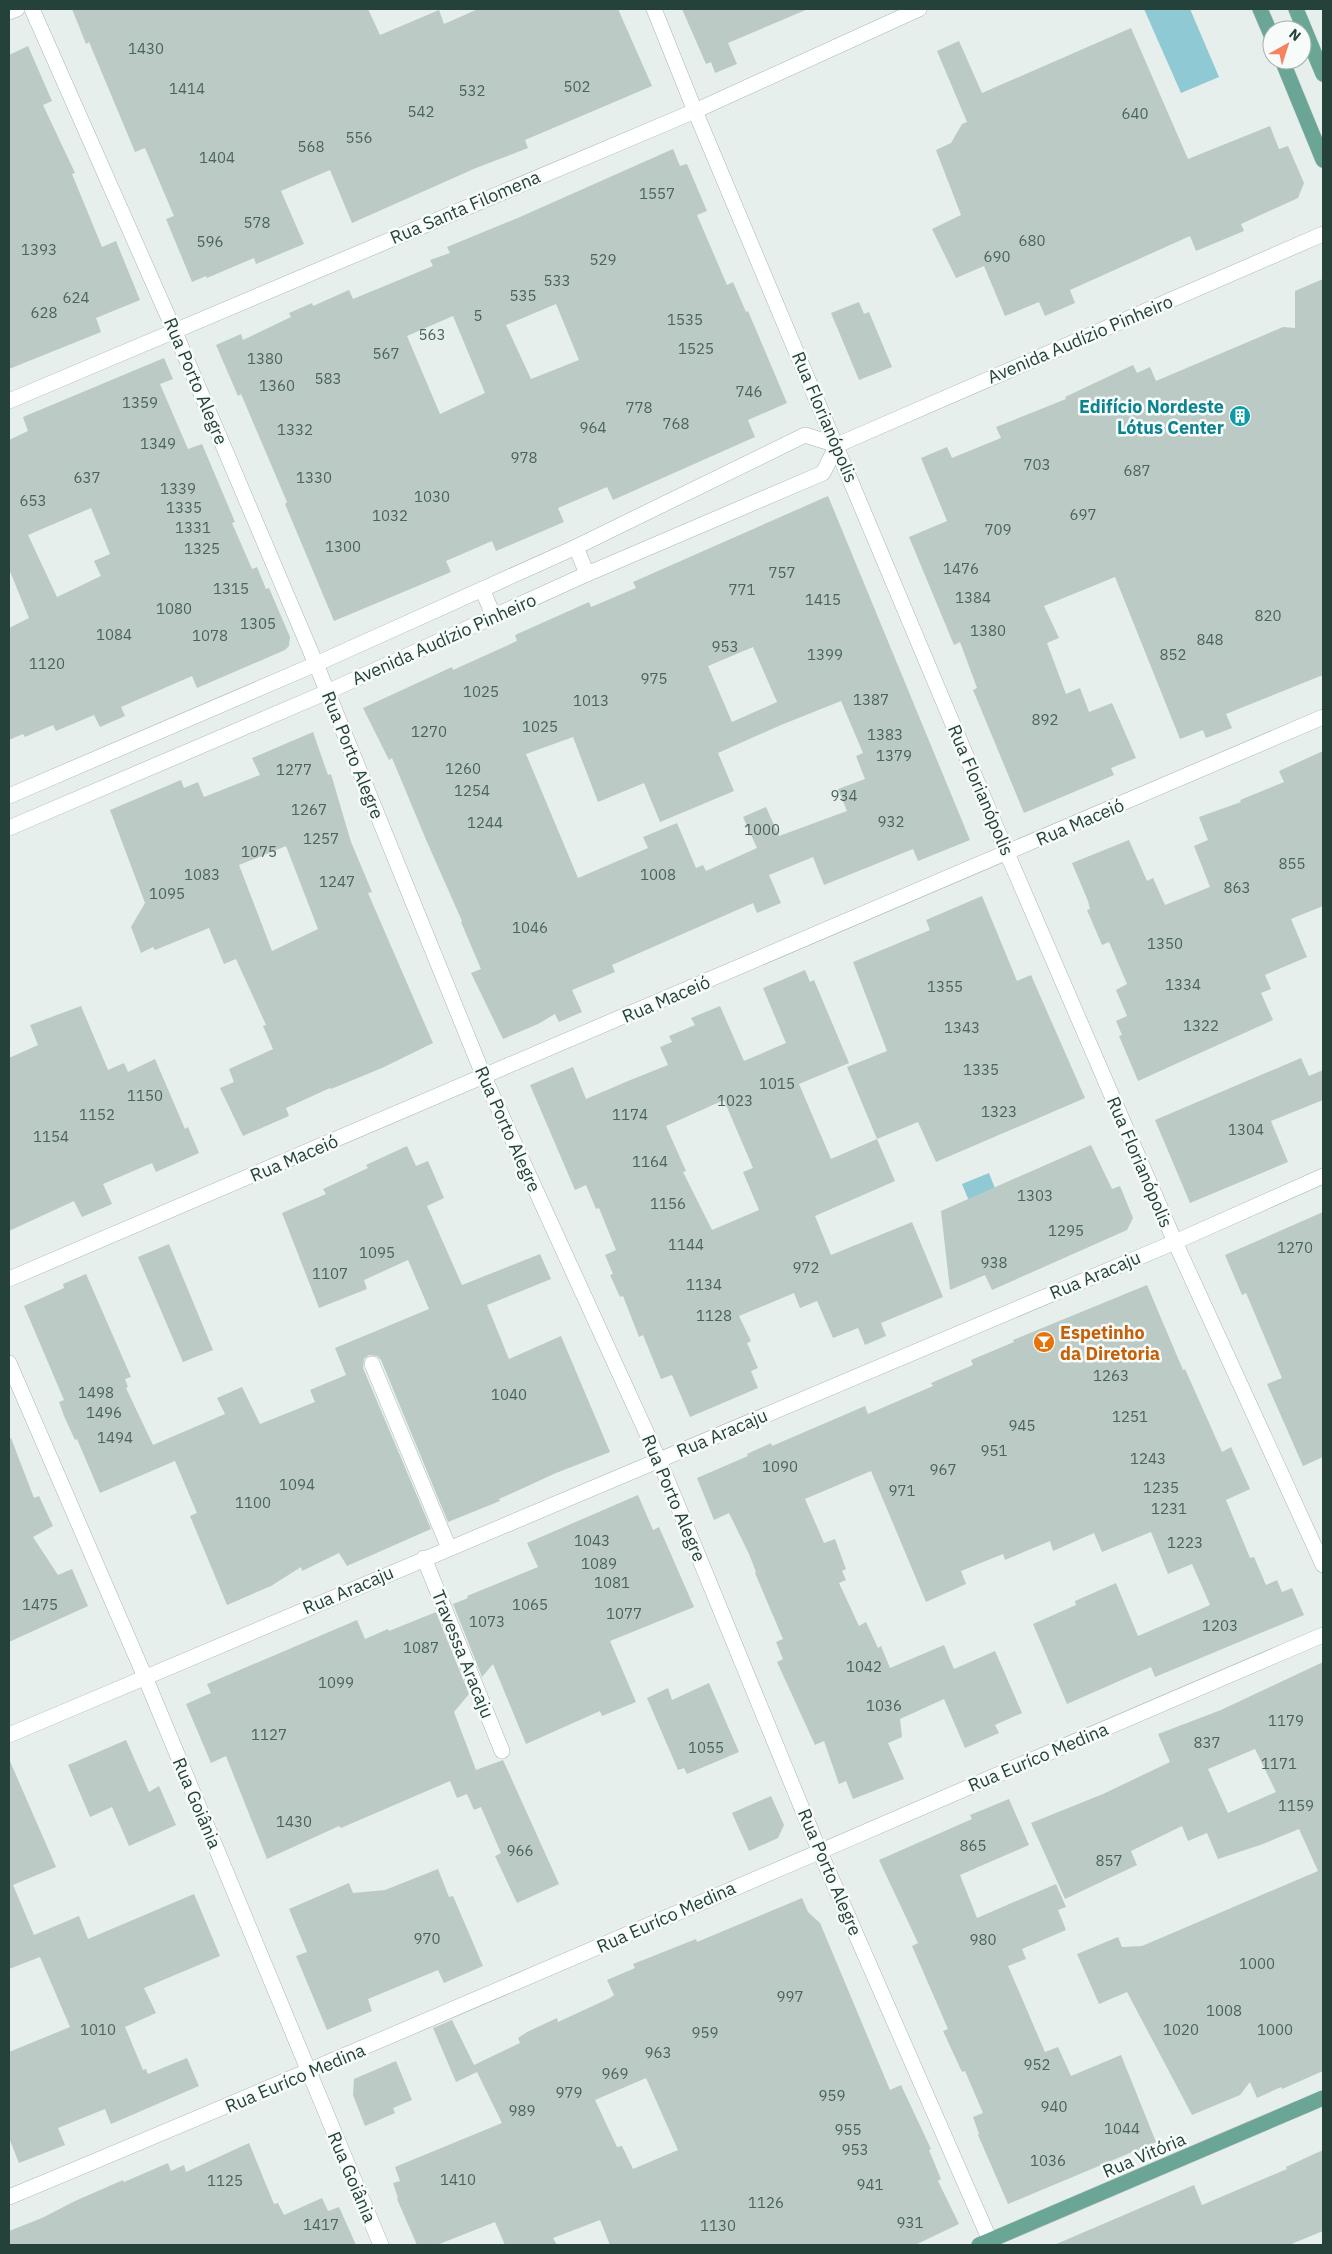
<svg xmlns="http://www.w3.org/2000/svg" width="1332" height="2254" font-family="'IBM Plex Sans',sans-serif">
	<rect width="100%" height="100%" fill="#e6efeb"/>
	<g fill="#8ec9d4">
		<polygon points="1144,9 1190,9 1219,77 1181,93"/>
		<polygon points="989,1173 996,1191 969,1201 962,1184"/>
	</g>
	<g fill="#bbcac4" fill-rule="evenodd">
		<polygon points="72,9 368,9 380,35 439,10 444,24 478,9 618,9 652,86 525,140 528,148 476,168 352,223 330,170 281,191 304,244 256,264 254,258 207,278 206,276 192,282 166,219 174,216 145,148 135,152 89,42 86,44"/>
		<polygon points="682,9 808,9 728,43 737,64 715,73 711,62 706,64"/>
		<polygon points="1131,28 1188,159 1270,126 1279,149 1288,146 1304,183 1298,198 1241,224 1244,231 1196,251 1190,236 1070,290 1075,303 1045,316 1039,302 1005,316 984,266 956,278 932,229 961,215 936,150 951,143 962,124 967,122 937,51 959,41 982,93"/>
		<polygon points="28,46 52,101 43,105 75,173 72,174 102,247 116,241 140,300 96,318 101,332 9,369 9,55"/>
		<path d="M673,149L680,166L687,164L707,211L697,215L727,285L733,282L746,312L748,311L787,403L748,420L755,437L613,500L607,487L558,508L564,522L496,551L492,541L446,561L451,572L334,621L285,504L287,502L241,394L238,396L216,345L241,334L243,340L291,317L289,313L312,303L313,306L349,290L353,299L433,266L430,260L450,253L447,247L520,217ZM556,304L579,360L531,379L506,325ZM453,316L485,393L440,414L407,336Z"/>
		<polygon points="1323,279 1323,675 1226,714 1232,728 1206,738 1203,730 1180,739 1115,577 1044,606 1059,638 1047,643 1066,694 1080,688 1089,712 1112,703 1136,758 1111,768 1114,775 1024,813 973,690 977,688 960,642 954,645 909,537 947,521 921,458 947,447 952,458 1001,438 996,427 1066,399 1065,397 1133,365 1137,373 1150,367 1156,381 1283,327 1295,328 1295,291"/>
		<polygon points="859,302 864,314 869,312 892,367 859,380 831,313"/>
		<path d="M164,358L173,379L160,384L175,419L188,449L202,444L235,522L232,523L252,569L257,567L266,589L269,588L290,637L289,646L285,650L197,688L192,676L121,707L125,716L100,727L94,715L56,731L53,725L25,737L23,734L9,740V628L29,618L9,569V440L28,431L23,417ZM91,508L110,554L94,561L101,576L57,597L28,535Z"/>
		<path d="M828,496L970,840L918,861L913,849L824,885L813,857L769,875L781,903L757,913L753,903L612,965L615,972L572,990L582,1012L559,1022L555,1014L538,1024L503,1039L471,973L481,969L461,922L462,921L427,842L392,758L389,760L363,708L452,667L453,670L517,641L515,635L589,602L591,607L636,588L633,582ZM753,647L777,702L732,722L708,666ZM841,701L863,753L856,756L865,779L838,789L847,811L779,836L766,807L743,817L757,848L706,871L703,865L696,868L677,823L643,837L648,848L578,878L526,754L573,737L598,802L644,783L660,822L734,791L718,753L781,725Z"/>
		<path d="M313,732L328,775L331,774L351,842L372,892L368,893L433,1043L382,1068L331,1089L330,1088L286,1108L289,1116L243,1136L220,1088L234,1082L229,1069L273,1049L263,1026L266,1025L236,959L224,964L209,928L155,950L153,947L141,953L131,927L145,903L110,810L181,780L184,788L198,782L204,797L260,775L252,758ZM286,846L318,929L272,951L239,865Z"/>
		<polygon points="1323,751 1323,906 1291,919 1307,957 1265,975 1271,989 1261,993 1273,1020 1138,1081 1119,1036 1122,1035 1116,1021 1127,1016 1116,990 1127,984 1109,942 1102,945 1087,910 1090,909 1088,901 1072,863 1129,840 1147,881 1153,878 1165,905 1210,887 1194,846 1208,840 1199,817 1241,802 1240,800 1284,782 1279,771"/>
		<path d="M982,896L1017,981L1031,975L1085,1098L936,1162L918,1122L877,1139L895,1181L815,1216L831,1255L912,1222L943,1297L881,1323L886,1336L865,1345L858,1328L833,1338L817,1301L800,1308L794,1293L739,1316L751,1341L747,1343L758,1368L751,1371L758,1388L690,1417L672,1375L661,1379L643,1335L639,1337L623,1296L620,1297L610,1275L613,1274L605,1255L616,1250L599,1208L596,1209L586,1185L575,1190L530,1085L573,1067L586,1099L628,1081L668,1065L660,1047L672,1042L669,1036L695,1025L691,1018L720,1006L744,1061L786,1043L763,988L805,970L810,982L814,980L849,1063L799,1084L831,1159L877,1139L847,1067L887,1051L853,962L930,930L926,920ZM724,1100L753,1168L743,1172L759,1210L712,1230L683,1172L686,1171L666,1126Z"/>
		<polygon points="81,1006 108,1070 124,1063 128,1072 155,1059 185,1129 188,1127 199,1153 156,1172 152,1163 103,1184 112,1204 82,1217 74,1201 9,1231 9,1058 38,1045 30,1025"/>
		<polygon points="1301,1058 1309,1076 1323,1070 1323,1100 1271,1121 1288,1162 1190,1203 1155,1120"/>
		<polygon points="1091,1145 1112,1189 1120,1186 1133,1218 1127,1230 992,1290 985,1275 950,1290 941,1211"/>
		<polygon points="407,1146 416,1166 428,1161 444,1198 427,1206 462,1285 540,1254 551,1279 487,1305 509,1359 561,1336 610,1452 556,1473 499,1499 500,1501 448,1522 381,1360 377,1356 369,1355 364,1359 363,1368 431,1529 347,1566 339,1553 302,1571 301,1567 271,1586 227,1605 190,1516 197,1513 175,1461 100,1493 77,1439 75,1440 64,1416 59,1402 64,1400 24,1306 64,1288 63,1284 86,1274 131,1377 125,1379 128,1387 126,1388 153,1445 225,1414 217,1398 242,1387 260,1424 315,1402 310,1390 346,1375 335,1348 429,1309 408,1260 364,1280 367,1289 319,1308 282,1213 326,1194 323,1189 368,1168 366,1165"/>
		<polygon points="1323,1212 1323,1457 1303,1466 1267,1384 1282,1378 1246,1293 1242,1295 1225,1255"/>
		<polygon points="169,1244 213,1350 183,1362 138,1257"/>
		<polygon points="1147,1285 1183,1370 1185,1369 1222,1452 1231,1447 1250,1489 1226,1500 1250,1558 1254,1557 1266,1585 1277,1580 1282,1592 1292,1588 1304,1615 1155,1677 1151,1667 1067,1704 1033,1624 1076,1605 1075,1601 1116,1583 1138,1636 1210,1605 1192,1564 1168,1574 1151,1532 1102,1552 1094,1533 1053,1551 1050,1541 1005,1560 1003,1554 961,1571 966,1584 926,1602 871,1471 805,1499 824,1543 835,1539 846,1569 842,1571 846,1580 839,1583 859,1626 866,1622 878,1648 881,1646 890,1668 944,1645 954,1669 995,1651 1022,1713 995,1725 999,1733 965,1748 944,1699 900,1719 902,1737 888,1743 904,1779 853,1799 846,1781 839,1784 824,1741 815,1745 777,1662 783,1659 776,1642 783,1639 755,1573 756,1572 749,1554 729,1513 714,1520 697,1478 748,1456 747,1454 771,1443 772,1446 865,1406 868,1414 933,1386 931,1383 973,1365 971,1360 1014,1342 1013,1340"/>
		<polygon points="11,1438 34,1498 39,1496 53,1526 33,1537 58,1575 72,1569 88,1606 9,1642 9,1439"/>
		<polygon points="638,1495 653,1530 659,1527 694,1607 610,1641 636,1702 602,1716 600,1711 526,1744 493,1664 482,1677 453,1604 468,1598 467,1596 538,1567 527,1543"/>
		<polygon points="436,1612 469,1694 454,1712 476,1770 503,1760 559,1884 517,1903 495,1856 501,1853 481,1807 474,1810 467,1794 457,1798 450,1781 341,1828 339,1826 267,1859 226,1756 211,1763 186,1704 211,1693 207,1684 357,1620 365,1639 388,1629 389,1631"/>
		<path d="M1323,1662V2071L1282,2089L1281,2087L1257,2098L1250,2082L1240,2095L1192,2115L1127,1992L1099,2004L1077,1954L1118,1937L1122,1947L1142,1946L1318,1871L1299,1829L1263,1844L1218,1859L1207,1833L1188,1841L1182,1826L1131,1851L1137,1865L1065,1899L1031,1823L1103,1794L1170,1762L1158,1734L1221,1710ZM1255,1749L1276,1792L1228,1813L1208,1769Z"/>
		<polygon points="709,1683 739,1752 687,1774 684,1768 678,1770 647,1698 668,1688 672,1700"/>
		<polygon points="126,1740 149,1792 159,1786 176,1825 129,1846 112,1807 90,1817 68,1765"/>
		<polygon points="9,1759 56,1867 13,1885 34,1935 79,1916 88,1939 194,1894 220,1956 144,1988 156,2013 125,2027 143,2070 146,2069 148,2074 187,2058 199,2086 111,2124 105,2109 58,2128 65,2145 19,2163 9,2138 9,2052 70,2027 40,1957 9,1969"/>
		<polygon points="771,1796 784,1825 778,1838 749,1851 732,1813"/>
		<polygon points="1009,1799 1029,1845 960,1875 977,1918 1056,1884 1066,1907 1058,1910 1066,1930 1022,1949 1026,1959 1008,1966 1045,2052 1058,2047 1071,2076 1121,2055 1156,2142 1008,2204 978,2135 979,2134 973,2117 983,2113 965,2071 962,2072 943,2031 948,2029 912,1946 918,1943 879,1860 972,1819 970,1815"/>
		<polygon points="438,1869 449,1897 453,1896 483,1966 444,1983 438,1970 368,1999 372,2011 327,2030 296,1956 307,1952 289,1909 349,1883 353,1893 385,1890"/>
		<path d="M802,1898L808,1912L820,1923L890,2090L901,2085L931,2149L929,2150L941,2179L938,2181L959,2224L915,2245H610L600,2220L553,2238L557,2245H505L495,2222L437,2245H417L397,2199L398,2198L393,2183L400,2181L395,2167L502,2123L477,2072L456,2082L433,2028L452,2020L474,2065L520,2043L518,2038L527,2032L557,2018L558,2022L610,1998L614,1995L607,1980L635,1968L633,1964L696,1939L697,1942ZM646,2078L678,2150L633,2169L622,2146L617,2147L595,2100Z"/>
		<polygon points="396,2061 412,2100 393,2108 395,2113 365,2126 353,2095 354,2079"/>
		<polygon points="249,2143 274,2204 278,2203 284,2215 322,2198 328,2211 339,2207 356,2245 9,2245 9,2231 42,2218 75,2201 123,2180 124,2182 168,2163 171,2171 184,2165 186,2172"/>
		<polygon points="1323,2150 1323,2231 1289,2245 1054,2245 1194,2185 1202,2205 1287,2169 1286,2167"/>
	</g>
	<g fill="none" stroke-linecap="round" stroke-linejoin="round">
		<g stroke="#a8b8b2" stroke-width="16">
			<g id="minor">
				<polyline points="32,9 174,330 316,664 484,1077 659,1460 819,1850 992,2245"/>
				<polyline points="654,9 695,111 1007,853 1175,1242 1323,1565"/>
				<polyline points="9,12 17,9"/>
				<polyline points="9,401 695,111 919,9"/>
				<polyline points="576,547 587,574"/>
				<polyline points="482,589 494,617"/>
				<polyline points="9,796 316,664 576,547 805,435 837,445"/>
				<polyline points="9,828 327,692 587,574 823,473 837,445 1323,234"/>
				<polyline points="9,1279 1323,717"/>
				<polyline points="9,1363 145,1677 381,2245"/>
				<polyline points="372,1364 449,1548"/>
				<polyline points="424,1558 502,1751"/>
				<polyline points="9,1735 1175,1242 1323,1176"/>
				<path d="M9,2197C449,2014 885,1822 1323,1635"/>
			</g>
		</g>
		<g stroke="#c2cac8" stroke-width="16">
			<g id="primary">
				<polyline points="1260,9 1272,37"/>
				<polyline points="1296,9 1323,74"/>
				<polyline points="1282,60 1323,160"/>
				<polyline points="979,2245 1323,2098"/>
			</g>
		</g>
		<use href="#minor" stroke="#fff" stroke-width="15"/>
		<use href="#primary" stroke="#6aa596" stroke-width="15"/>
	</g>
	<defs>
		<g id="building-disc" transform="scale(1.125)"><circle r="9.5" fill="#0f9aa8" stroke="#f7fbf9"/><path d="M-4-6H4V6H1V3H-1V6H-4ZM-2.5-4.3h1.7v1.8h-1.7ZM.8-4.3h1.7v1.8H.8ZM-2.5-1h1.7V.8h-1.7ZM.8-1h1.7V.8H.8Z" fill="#fff"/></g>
		<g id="bar-disc" transform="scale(1.125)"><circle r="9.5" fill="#e8710a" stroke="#f7fbf9"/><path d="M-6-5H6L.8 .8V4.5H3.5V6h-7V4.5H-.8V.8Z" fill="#fff"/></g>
	</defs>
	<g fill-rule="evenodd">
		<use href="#building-disc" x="1240" y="416"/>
		<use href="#bar-disc" x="1044" y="1342"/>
	</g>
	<g text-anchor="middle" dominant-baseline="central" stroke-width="5" stroke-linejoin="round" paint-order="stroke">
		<g font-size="15" fill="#4a645c">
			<text x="146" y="48">1430</text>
			<text x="577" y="86">502</text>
			<text x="187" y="88">1414</text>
			<text x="472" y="90">532</text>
			<text x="421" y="111">542</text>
			<text x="1135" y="113">640</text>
			<text x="359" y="137">556</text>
			<text x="311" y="146">568</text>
			<text x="217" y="157">1404</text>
			<text x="657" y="193">1557</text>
			<text x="257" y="222">578</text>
			<text x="1032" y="240">680</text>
			<text x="210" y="241">596</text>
			<text x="39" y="249">1393</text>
			<text x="997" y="256">690</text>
			<text x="603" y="259">529</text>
			<text x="557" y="280">533</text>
			<text x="523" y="295">535</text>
			<text x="76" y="297">624</text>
			<text x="44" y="312">628</text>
			<text x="478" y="315">5</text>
			<text x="685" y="319">1535</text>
			<text x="432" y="334">563</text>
			<text x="696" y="348">1525</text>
			<text x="386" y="353">567</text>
			<text x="265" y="358">1380</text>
			<text x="328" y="378">583</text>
			<text x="277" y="385">1360</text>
			<text x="749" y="391">746</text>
			<text x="140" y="402">1359</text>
			<text x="639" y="407">778</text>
			<text x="676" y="423">768</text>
			<text x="593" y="427">964</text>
			<text x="295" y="429">1332</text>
			<text x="158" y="443">1349</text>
			<text x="524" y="457">978</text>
			<text x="1037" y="464">703</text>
			<text x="1137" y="470">687</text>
			<text x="87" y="477">637</text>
			<text x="314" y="477">1330</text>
			<text x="178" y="488">1339</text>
			<text x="432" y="496">1030</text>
			<text x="33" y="500">653</text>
			<text x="184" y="507">1335</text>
			<text x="1083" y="514">697</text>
			<text x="390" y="515">1032</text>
			<text x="193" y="527">1331</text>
			<text x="998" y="529">709</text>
			<text x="343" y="546">1300</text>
			<text x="202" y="548">1325</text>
			<text x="961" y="568">1476</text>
			<text x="782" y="572">757</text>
			<text x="231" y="588">1315</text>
			<text x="742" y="589">771</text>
			<text x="973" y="597">1384</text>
			<text x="823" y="599">1415</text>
			<text x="174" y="608">1080</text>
			<text x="1268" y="615">820</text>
			<text x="258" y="623">1305</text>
			<text x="988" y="630">1380</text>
			<text x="114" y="634">1084</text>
			<text x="210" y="635">1078</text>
			<text x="1210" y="639">848</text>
			<text x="725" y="646">953</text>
			<text x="825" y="654">1399</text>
			<text x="1173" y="654">852</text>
			<text x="47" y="663">1120</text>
			<text x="654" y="678">975</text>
			<text x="481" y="691">1025</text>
			<text x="871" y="699">1387</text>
			<text x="591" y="700">1013</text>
			<text x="1045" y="719">892</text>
			<text x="540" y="726">1025</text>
			<text x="429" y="731">1270</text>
			<text x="885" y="734">1383</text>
			<text x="894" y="755">1379</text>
			<text x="463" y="768">1260</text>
			<text x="294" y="769">1277</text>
			<text x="472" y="790">1254</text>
			<text x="844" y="795">934</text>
			<text x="309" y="809">1267</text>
			<text x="891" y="821">932</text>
			<text x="485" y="822">1244</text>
			<text x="762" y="829">1000</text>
			<text x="321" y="838">1257</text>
			<text x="259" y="851">1075</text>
			<text x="1292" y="863">855</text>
			<text x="202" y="874">1083</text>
			<text x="658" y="874">1008</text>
			<text x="337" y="881">1247</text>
			<text x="1237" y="887">863</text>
			<text x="167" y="893">1095</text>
			<text x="530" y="927">1046</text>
			<text x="1165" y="943">1350</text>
			<text x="1183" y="984">1334</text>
			<text x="945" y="986">1355</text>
			<text x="1201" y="1025">1322</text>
			<text x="962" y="1027">1343</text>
			<text x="981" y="1069">1335</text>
			<text x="777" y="1083">1015</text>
			<text x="145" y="1095">1150</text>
			<text x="735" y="1100">1023</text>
			<text x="999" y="1111">1323</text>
			<text x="97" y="1114">1152</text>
			<text x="630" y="1114">1174</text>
			<text x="1246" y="1129">1304</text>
			<text x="51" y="1136">1154</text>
			<text x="650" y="1161">1164</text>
			<text x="1035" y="1195">1303</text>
			<text x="668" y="1203">1156</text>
			<text x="1066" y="1230">1295</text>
			<text x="686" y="1244">1144</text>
			<text x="1295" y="1247">1270</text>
			<text x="377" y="1252">1095</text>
			<text x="994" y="1262">938</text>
			<text x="806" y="1267">972</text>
			<text x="330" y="1273">1107</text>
			<text x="704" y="1284">1134</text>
			<text x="714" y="1315">1128</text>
			<text x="1111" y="1375">1263</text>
			<text x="96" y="1392">1498</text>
			<text x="509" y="1394">1040</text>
			<text x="104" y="1412">1496</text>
			<text x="1130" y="1416">1251</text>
			<text x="1022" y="1425">945</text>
			<text x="115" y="1437">1494</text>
			<text x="994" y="1450">951</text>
			<text x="1148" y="1458">1243</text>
			<text x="780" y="1466">1090</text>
			<text x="943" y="1469">967</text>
			<text x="297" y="1484">1094</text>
			<text x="1161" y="1487">1235</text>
			<text x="902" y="1490">971</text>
			<text x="253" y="1502">1100</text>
			<text x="1169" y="1508">1231</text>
			<text x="592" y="1540">1043</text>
			<text x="1185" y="1542">1223</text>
			<text x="599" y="1563">1089</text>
			<text x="612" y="1582">1081</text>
			<text x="40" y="1604">1475</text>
			<text x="530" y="1604">1065</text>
			<text x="624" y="1613">1077</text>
			<text x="487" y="1621">1073</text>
			<text x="1220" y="1625">1203</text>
			<text x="421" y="1647">1087</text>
			<text x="864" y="1666">1042</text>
			<text x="336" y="1682">1099</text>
			<text x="884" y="1705">1036</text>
			<text x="1286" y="1720">1179</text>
			<text x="269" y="1734">1127</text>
			<text x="1207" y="1742">837</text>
			<text x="706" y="1747">1055</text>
			<text x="1279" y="1763">1171</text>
			<text x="1296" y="1805">1159</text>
			<text x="294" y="1821">1430</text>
			<text x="973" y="1845">865</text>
			<text x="520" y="1850">966</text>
			<text x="1109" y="1860">857</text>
			<text x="427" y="1938">970</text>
			<text x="983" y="1939">980</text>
			<text x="1257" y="1963">1000</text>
			<text x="790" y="1996">997</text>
			<text x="1224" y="2010">1008</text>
			<text x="98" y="2029">1010</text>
			<text x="1181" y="2029">1020</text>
			<text x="1275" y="2029">1000</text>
			<text x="705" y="2032">959</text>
			<text x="658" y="2052">963</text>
			<text x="1037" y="2064">952</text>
			<text x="615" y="2073">969</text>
			<text x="569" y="2092">979</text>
			<text x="832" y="2095">959</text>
			<text x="1054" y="2106">940</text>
			<text x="522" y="2110">989</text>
			<text x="1122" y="2128">1044</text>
			<text x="848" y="2129">955</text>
			<text x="855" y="2149">953</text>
			<text x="1048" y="2160">1036</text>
			<text x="458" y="2179">1410</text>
			<text x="225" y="2180">1125</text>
			<text x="870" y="2184">941</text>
			<text x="766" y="2202">1126</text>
			<text x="910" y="2222">931</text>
			<text x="321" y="2224">1417</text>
			<text x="718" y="2225">1130</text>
		</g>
		<g font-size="18" fill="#24423a" stroke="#f7fbf9">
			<text transform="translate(465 207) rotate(-23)">Rua Santa Filomena</text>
			<text transform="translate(1080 339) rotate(-23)">Avenida Audízio Pinheiro</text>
			<text transform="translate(196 381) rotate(67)">Rua Porto Alegre</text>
			<text transform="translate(825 417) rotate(67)">Rua Florianópolis</text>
			<text transform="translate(444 639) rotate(-24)">Avenida Audízio Pinheiro</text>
			<text transform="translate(353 755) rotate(68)">Rua Porto Alegre</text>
			<text transform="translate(981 790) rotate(67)">Rua Florianópolis</text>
			<text transform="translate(1080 822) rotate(-23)">Rua Maceió</text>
			<text transform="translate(666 999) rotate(-23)">Rua Maceió</text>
			<text transform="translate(508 1129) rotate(66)">Rua Porto Alegre</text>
			<text transform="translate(294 1158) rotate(-23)">Rua Maceió</text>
			<text transform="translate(1140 1162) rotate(67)">Rua Florianópolis</text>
			<text transform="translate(1095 1275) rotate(-23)">Rua Aracaju</text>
			<text transform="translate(722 1433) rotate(-23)">Rua Aracaju</text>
			<text transform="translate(674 1498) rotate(67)">Rua Porto Alegre</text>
			<text transform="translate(348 1590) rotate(-23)">Rua Aracaju</text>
			<text transform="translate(463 1654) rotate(68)">Travessa Aracaju</text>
			<text transform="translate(1038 1757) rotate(-23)">Rua Euríco Medina</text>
			<text transform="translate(197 1803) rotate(67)">Rua Goiânia</text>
			<text transform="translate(830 1872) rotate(67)">Rua Porto Alegre</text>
			<text transform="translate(666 1917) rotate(-24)">Rua Euríco Medina</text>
			<text transform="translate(295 2078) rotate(-23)">Rua Euríco Medina</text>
			<text transform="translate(1144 2155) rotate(-23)">Rua Vitória</text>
			<text transform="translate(352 2177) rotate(67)">Rua Goiânia</text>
		</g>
		<g font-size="18" font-weight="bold" fill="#0d838f" stroke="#f7fbf9" text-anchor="end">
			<text x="1224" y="406">Edifício Nordeste<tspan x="1224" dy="21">Lótus Center</tspan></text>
		</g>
		<g font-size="18" font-weight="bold" fill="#c56008" stroke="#f7fbf9" text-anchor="start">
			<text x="1060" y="1332">Espetinho<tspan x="1060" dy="21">da Diretoria</tspan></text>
		</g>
	</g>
	<rect width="1332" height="2254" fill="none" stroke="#24423a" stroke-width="20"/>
	<g transform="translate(1287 45) rotate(39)"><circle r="24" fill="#f7fbf9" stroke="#a3b1ad"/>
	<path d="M0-4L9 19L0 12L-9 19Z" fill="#f4845f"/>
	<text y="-8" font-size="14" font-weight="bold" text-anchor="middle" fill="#24423a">N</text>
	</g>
</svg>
